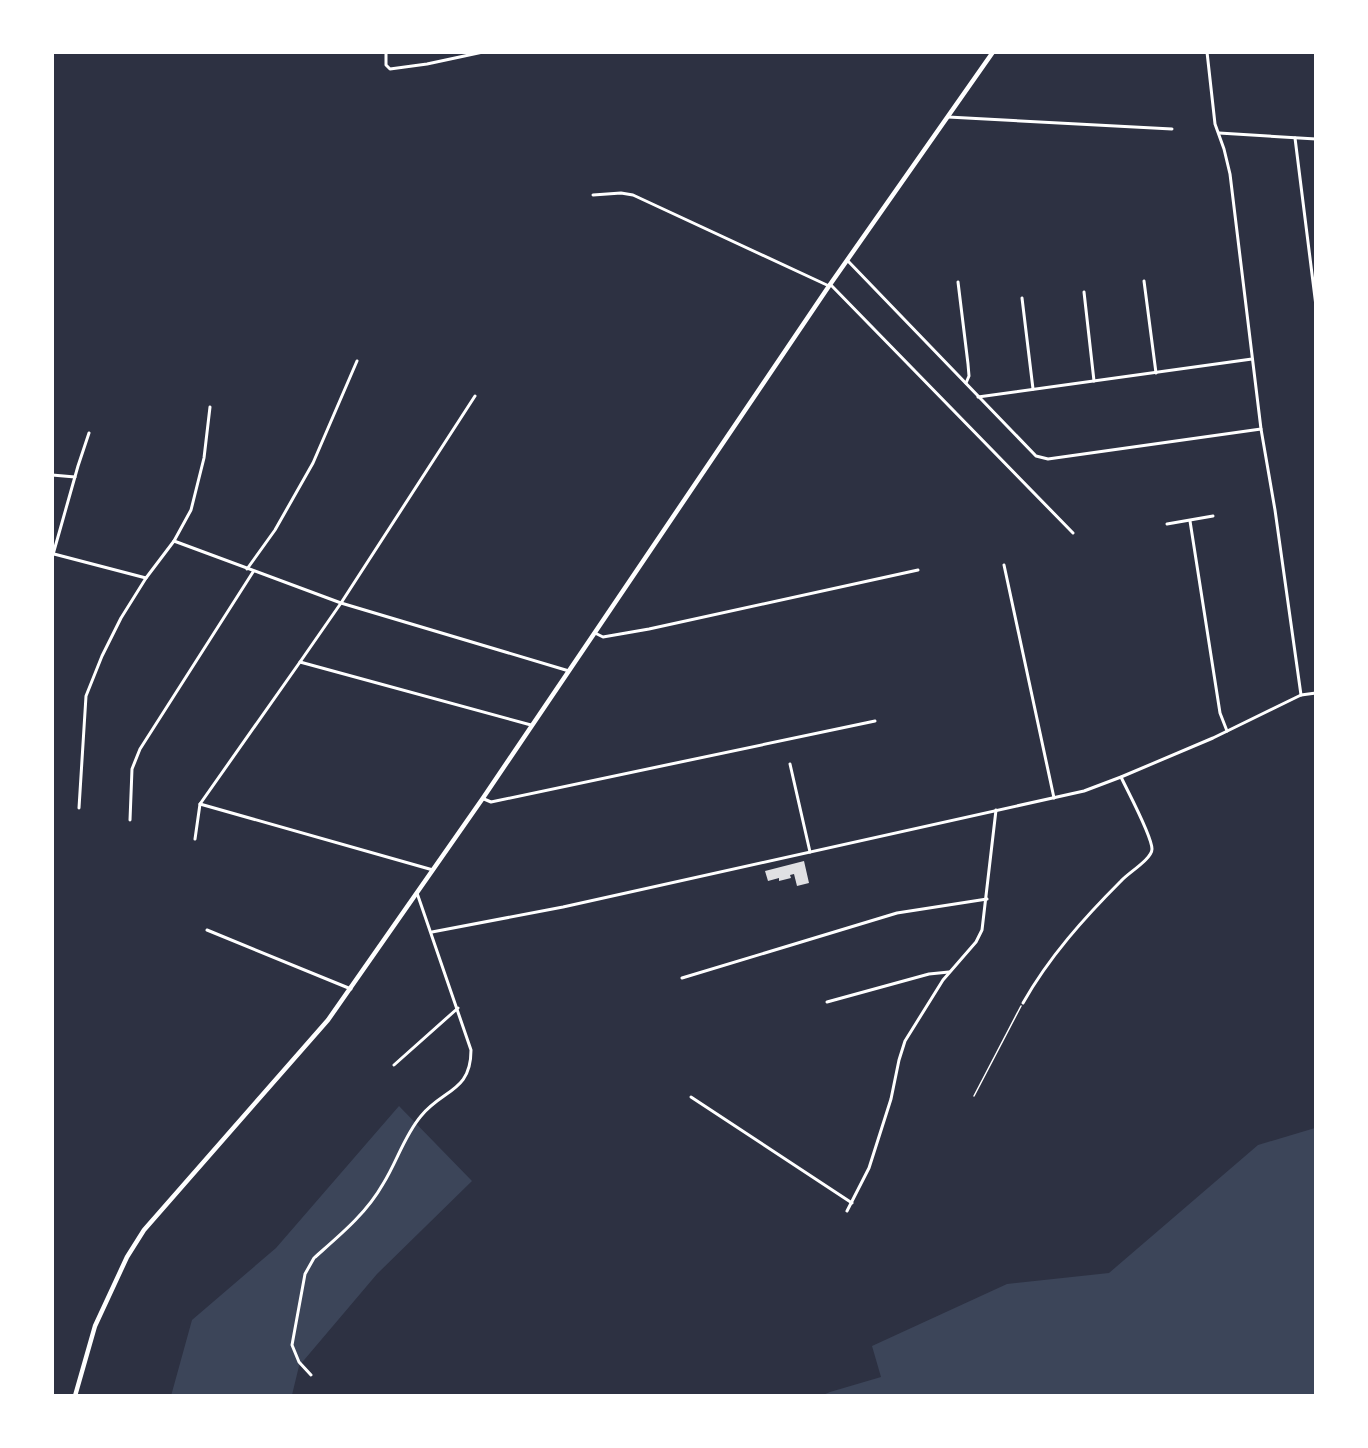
<svg xmlns="http://www.w3.org/2000/svg" width="1368" height="1448" font-family="Montserrat,sans-serif">
	<rect width="100%" height="100%" fill="#2d3142"/>
	<g fill="#3c4559">
		<polygon points="399,1106 472,1181 377,1274 299,1366 292,1395 171,1396 192,1320 276,1248"/>
		<polygon points="1315,1128 1315,1395 823,1395 830,1392 881,1377 872,1346 1007,1284 1109,1273 1258,1145"/>
	</g>
	<polygon fill="#e0e0e3" points="804,861 809,883 797,886 794,874 790,875 791,878 779,881 779,878 768,881 765,871"/>
	<g fill="none" stroke-linecap="round" stroke-linejoin="round">
		<polyline stroke="#fff" stroke-width="1.5" points="974,1096 1021,1006"/>
		<g stroke="#fff" stroke-width="3">
			<polyline points="386,52 386,65 390,69 427,64 483,52"/>
			<polyline points="948,117 1172,129"/>
			<polyline points="1219,133 1316,139"/>
			<polyline points="1295,138 1316,306"/>
			<polyline points="593,195 621,193 633,195 829,286"/>
			<polyline points="847,260 1036,456 1048,459 1261,429 1230,174 1224,149 1215,124 1207,52"/>
			<polyline points="1144,281 1156,373"/>
			<polyline points="958,282 968,364 969,376 966,383"/>
			<polyline points="830,284 1073,533"/>
			<polyline points="1084,292 1094,381"/>
			<polyline points="1022,298 1033,389"/>
			<polyline points="978,397 1252,359"/>
			<polyline points="1261,429 1275,510 1301,695"/>
			<polyline points="52,475 75,477"/>
			<polyline points="1190,521 1220,713 1227,731"/>
			<polyline points="1167,524 1213,516"/>
			<polyline points="174,541 341,603 569,671"/>
			<polyline points="54,554 146,578"/>
			<polyline points="52,558 78,466 89,433"/>
			<polyline points="1004,565 1054,798"/>
			<polyline points="247,569 275,530 313,463 357,361"/>
			<polyline points="595,633 603,637 649,629 918,570"/>
			<polyline points="300,662 341,603 475,396"/>
			<polyline points="790,764 810,852"/>
			<polyline points="484,799 491,802 875,721"/>
			<polyline points="200,804 433,870"/>
			<polyline points="79,808 86,696 102,656 121,618 146,578 174,541 191,510 204,458 210,407"/>
			<polyline points="130,820 132,769 140,749 253,572"/>
			<polyline points="195,839 200,804 300,662 531,725"/>
			<polyline points="207,930 351,989"/>
			<polyline points="432,932 563,907 1084,791 1121,777 1213,738 1301,695 1316,693"/>
			<polyline points="682,978 897,913 987,899"/>
			<polyline points="827,1002 929,974 949,972"/>
			<path d="M1023,1003C1049,957 1084,918 1121,881C1128,873 1152,859 1152,849C1152,836 1128,792 1121,777"/>
			<polyline points="394,1065 458,1008"/>
			<polyline points="691,1097 852,1203"/>
			<polyline points="847,1211 869,1168 891,1099 899,1060 905,1041 943,980 976,942 982,930 996,810"/>
			<path d="M311,1375L299,1362L292,1345L305,1274L314,1258C340,1235 366,1214 383,1184C397,1162 404,1136 421,1116C443,1089 471,1092 471,1050L417,893"/>
		</g>
		<polyline stroke="#fff" stroke-width="4.5" points="75,1396 95,1326 127,1257 144,1230 328,1020 483,798 829,286 993,52"/>
	</g>
	<rect width="1368" height="1448" fill="none" stroke="#ffffff" stroke-width="108"/>
</svg>
